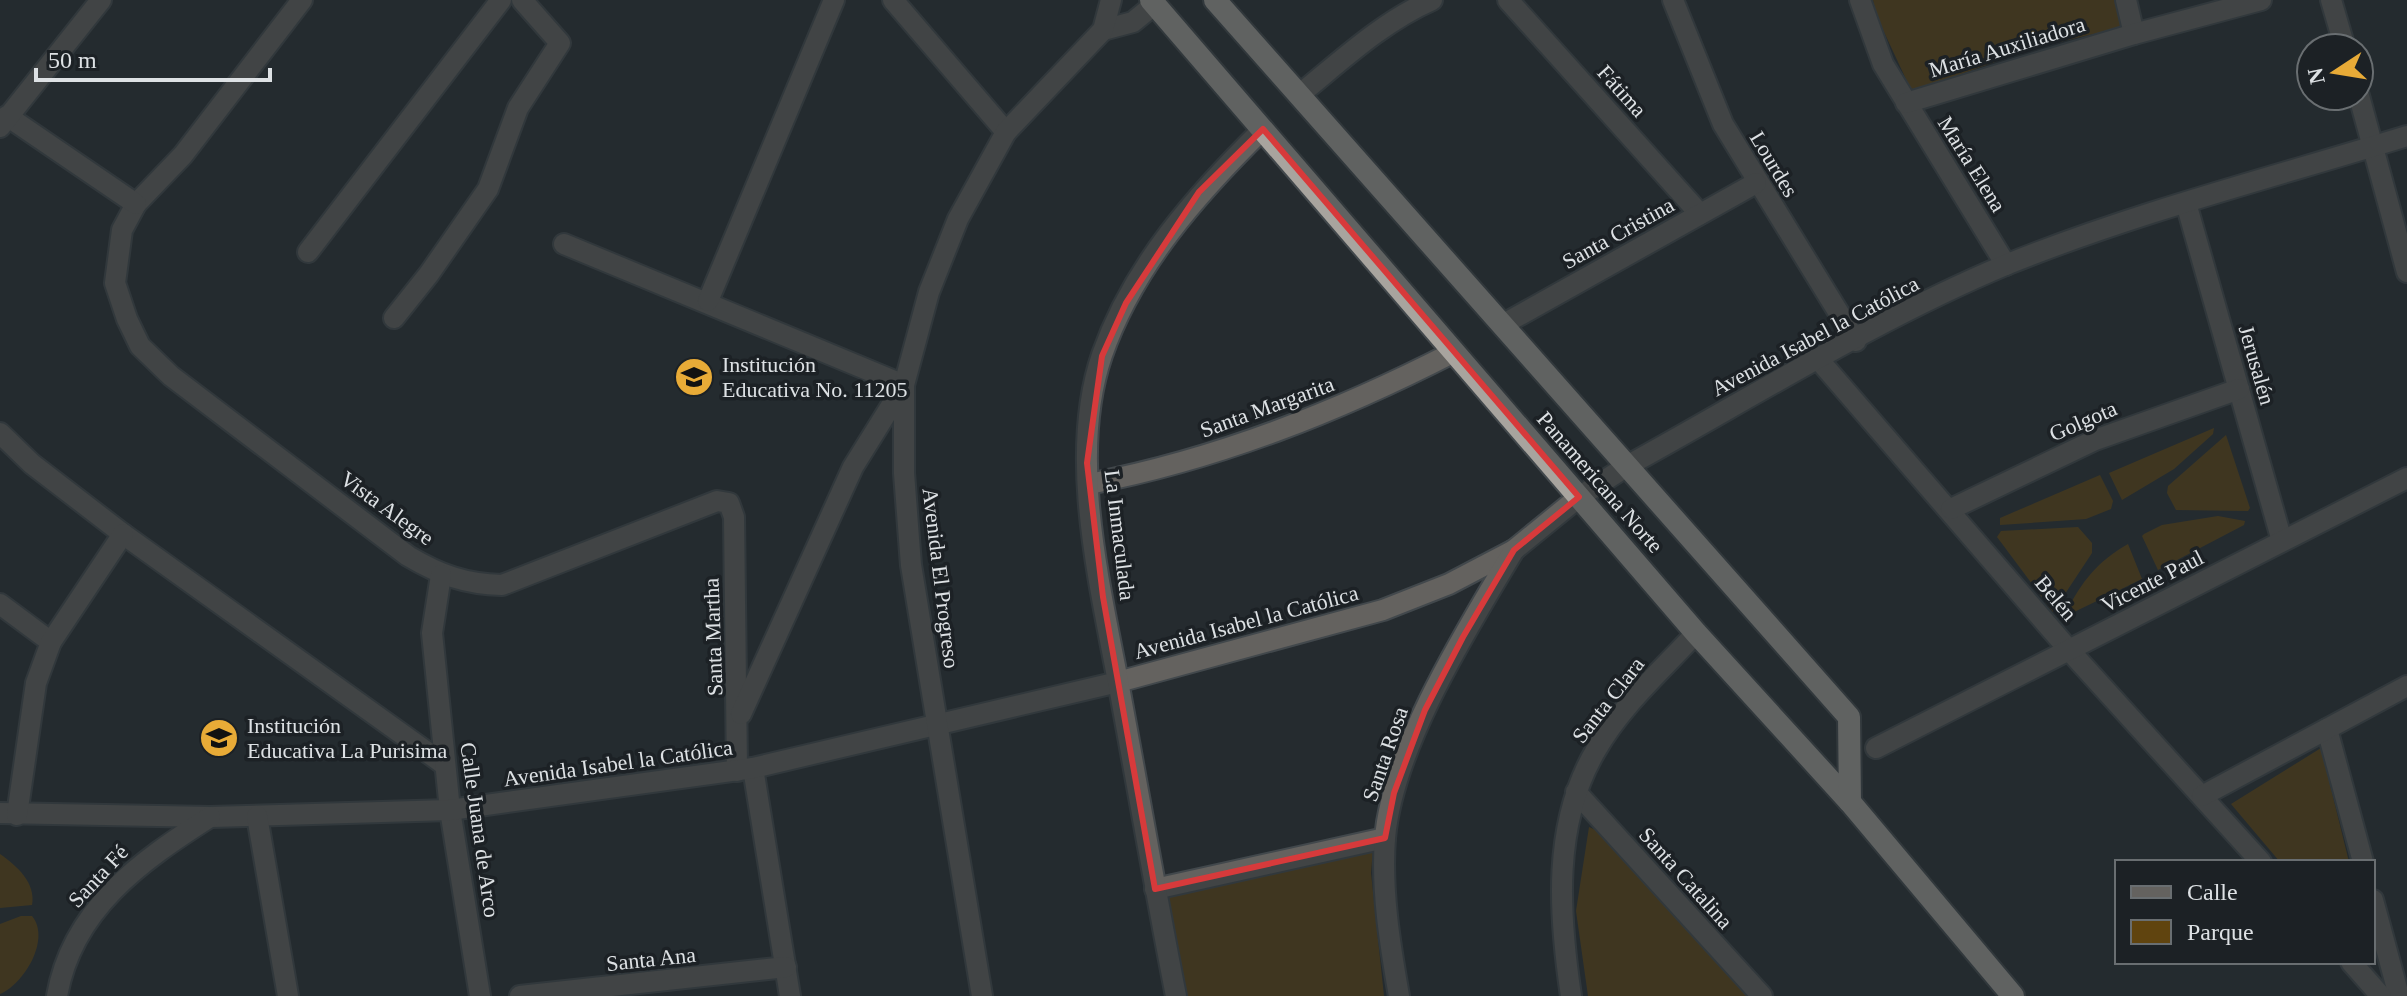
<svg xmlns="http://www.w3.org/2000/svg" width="2407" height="996" font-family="'Times New Roman',serif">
	<rect width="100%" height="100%" fill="#252b2f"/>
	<g fill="#60440f">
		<polygon points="1873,0 2117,0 2124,27 2033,48 1912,92 1877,17"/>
		<polygon points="2214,428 2213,434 2174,469 2122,500 2109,473"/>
		<polygon points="2226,435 2250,508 2248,511 2176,510 2167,493 2168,486"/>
		<polygon points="2100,475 2113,501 2111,509 2086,519 2000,525 2000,518"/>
		<polygon points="2218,516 2245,521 2244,525 2158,570 2142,536 2144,534 2162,525"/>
		<polygon points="2078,527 2092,543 2092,553 2053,612 1997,537 2001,531"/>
		<path d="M2128,544L2142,579L2068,615L2066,612C2082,581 2098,561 2128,544Z"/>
		<polygon points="2321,748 2349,862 2280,862 2231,804"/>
		<polygon points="1589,827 1602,833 1748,996 1588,996 1576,911"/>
		<polygon points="1373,848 1371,873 1384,996 1187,996 1168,897"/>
		<path d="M0,854C17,866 36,883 32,905L0,908Z"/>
		<path d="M21,916H32C51,939 24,984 0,994V924Z"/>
	</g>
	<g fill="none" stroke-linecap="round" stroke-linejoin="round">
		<g stroke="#42484c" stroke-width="24">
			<g id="minor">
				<path d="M302,0L183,155L136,204L122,230L115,283L127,319L140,346L171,376L408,556C440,575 465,584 502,585L717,501L729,503L734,517L737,771"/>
				<polyline points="893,0 1006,132"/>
				<polyline points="1508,0 1700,214"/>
				<polyline points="1673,0 1723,124 1856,341"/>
				<polyline points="1860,0 1883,64 2006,265"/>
				<polyline points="2126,0 2134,34"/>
				<polyline points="2331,0 2345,48"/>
				<polyline points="1103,30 1133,22 1155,4"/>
				<path d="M1299,95C1341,61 1382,22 1432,0"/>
				<polyline points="2359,96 2407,272"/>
				<polyline points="1906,103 2134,34 2261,0"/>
				<polyline points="7,116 136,204"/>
				<polyline points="0,127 101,0"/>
				<polyline points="2186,203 2282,541"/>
				<polyline points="564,244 904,385 853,467 741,714"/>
				<polyline points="308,252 501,0"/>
				<polyline points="708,301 834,0"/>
				<polyline points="394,318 429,274 488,189 518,108 560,43 522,0"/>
				<polyline points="1502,325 1756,183"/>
				<polyline points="1819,360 2069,650 2261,862"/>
				<polyline points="0,433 32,464 123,534 445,765"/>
				<path d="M1089,484C1218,459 1337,412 1454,352"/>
				<polyline points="1951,509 2095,440 2239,389"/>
				<polyline points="441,575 432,633 450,810 480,996"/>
				<polyline points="0,604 51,642"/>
				<polyline points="2327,729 2363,862"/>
				<polyline points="1876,748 2407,478"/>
				<polyline points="753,768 790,996"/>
				<polyline points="1576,792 1762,996"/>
				<polyline points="2202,796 2407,686"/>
				<path d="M0,813L210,817L450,810L753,768L1118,682L1383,610L1449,584L1514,550L1579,497L1627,466C1749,399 1880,317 2008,264C2137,212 2274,177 2407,136"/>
				<polyline points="17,815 36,683 51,642 123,534"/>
				<polyline points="257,816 288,996"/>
				<polyline points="1155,889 1385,838"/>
				<polyline points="2373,900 2399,996"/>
				<polyline points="2351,962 2381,996"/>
				<path d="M57,996C72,909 141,861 210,817"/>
				<polyline points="520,996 786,967"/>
				<polyline points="982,996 911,565 904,473 904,385 929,292 958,219 1006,132 1103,30 1111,0"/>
				<path d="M1176,996C1157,899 1140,801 1122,703C1103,597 1066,460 1102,355C1133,266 1197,194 1263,129"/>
				<path d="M1399,996C1390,945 1381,890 1385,838C1393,746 1467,629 1514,550"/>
				<path d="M1571,996C1559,915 1552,824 1596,750C1621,706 1662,670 1696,633"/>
			</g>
		</g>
		<g stroke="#42484c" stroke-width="26">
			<g id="trunk">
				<polyline points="1151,0 1696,633 1850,802 2013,996"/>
				<polyline points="1215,0 1849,717 1850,802"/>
			</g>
		</g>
		<use href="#minor" stroke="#64625f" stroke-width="20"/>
		<use href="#trunk" stroke="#a8a49e" stroke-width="22"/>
	</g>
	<path d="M0 0H2407V996H0ZM1263,129L1579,497L1514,550L1463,637L1425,710L1394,793L1385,838L1155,889L1103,597L1087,463L1102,356L1126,303L1199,192Z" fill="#252b2f" fill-opacity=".55" fill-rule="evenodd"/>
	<path fill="none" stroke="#d73a3b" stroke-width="6" stroke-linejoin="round" d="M1263,129L1579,497L1514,550L1463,637L1425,710L1394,793L1385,838L1155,889L1103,597L1087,463L1102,356L1126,303L1199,192Z"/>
	<defs>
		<g id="school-disc" transform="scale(2)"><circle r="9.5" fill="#e8ab37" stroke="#1c2125"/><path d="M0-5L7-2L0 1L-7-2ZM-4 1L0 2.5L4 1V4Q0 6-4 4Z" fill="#111"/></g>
	</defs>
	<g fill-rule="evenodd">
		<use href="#school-disc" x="694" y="377"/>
		<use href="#school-disc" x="219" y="738"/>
	</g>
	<g text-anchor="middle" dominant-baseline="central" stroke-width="7" stroke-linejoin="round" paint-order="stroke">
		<g font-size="22" fill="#dde1e4" stroke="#1c2125">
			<text transform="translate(2007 47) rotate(-17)">María Auxiliadora</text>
			<text transform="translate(1622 91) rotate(48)">Fátima</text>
			<text transform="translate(1774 164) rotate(59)">Lourdes</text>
			<text transform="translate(1972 164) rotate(58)">María Elena</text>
			<text transform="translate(1618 233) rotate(-29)">Santa Cristina</text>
			<text transform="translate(1815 336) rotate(-28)">Avenida Isabel la Católica</text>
			<text transform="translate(2257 365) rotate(74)">Jerusalén</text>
			<text transform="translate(1267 407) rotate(-20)">Santa Margarita</text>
			<text transform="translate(2083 421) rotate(-23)">Golgota</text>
			<text transform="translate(1600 482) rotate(49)">Panamericana Norte</text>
			<text transform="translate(387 508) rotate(36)">Vista Alegre</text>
			<text transform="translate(1120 535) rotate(83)">La Inmaculada</text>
			<text transform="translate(941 578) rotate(83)">Avenida El Progreso</text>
			<text transform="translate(2152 581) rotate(-27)">Vicente Paul</text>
			<text transform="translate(2056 598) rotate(50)">Belén</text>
			<text transform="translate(1246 622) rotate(-15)">Avenida Isabel la Católica</text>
			<text transform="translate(713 637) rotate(-92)">Santa Martha</text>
			<text transform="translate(1608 700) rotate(-52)">Santa Clara</text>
			<text transform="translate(1385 754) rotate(-71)">Santa Rosa</text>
			<text transform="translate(618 763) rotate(-8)">Avenida Isabel la Católica</text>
			<text transform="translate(480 830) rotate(82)">Calle Juana de Arco</text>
			<text transform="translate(98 876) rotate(-47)">Santa Fé</text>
			<text transform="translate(1686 878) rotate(48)">Santa Catalina</text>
			<text transform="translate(651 959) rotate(-6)">Santa Ana</text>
		</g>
		<g font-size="22" fill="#dde1e4" stroke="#1c2125" text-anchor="start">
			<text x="722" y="364">Institución<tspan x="722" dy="25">Educativa No. 11205</tspan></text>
			<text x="247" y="725">Institución<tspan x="247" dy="25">Educativa La Purisima</tspan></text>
		</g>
	</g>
	<rect x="2115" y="860" width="260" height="104" fill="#1c2125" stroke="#696e71" stroke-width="2"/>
	<rect x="2131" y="886" width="40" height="12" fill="#64625f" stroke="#696e71" stroke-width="2"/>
	<text x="2187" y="900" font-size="24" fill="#dde1e4">Calle</text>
	<rect x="2131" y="920" width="40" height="24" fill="#60440f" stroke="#696e71" stroke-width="2"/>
	<text x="2187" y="940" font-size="24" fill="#dde1e4">Parque</text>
	<g transform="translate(2335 72) rotate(258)"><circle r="38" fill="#1c2125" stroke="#696e71" stroke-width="2"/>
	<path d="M0-6L14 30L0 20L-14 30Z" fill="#e8ab37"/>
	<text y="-12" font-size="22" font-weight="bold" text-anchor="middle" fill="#dde1e4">N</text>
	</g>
	<path d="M36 68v12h234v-12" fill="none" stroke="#dde1e4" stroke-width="4"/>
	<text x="48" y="68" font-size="24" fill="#dde1e4" stroke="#1c2125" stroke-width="6" paint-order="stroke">50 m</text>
</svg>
